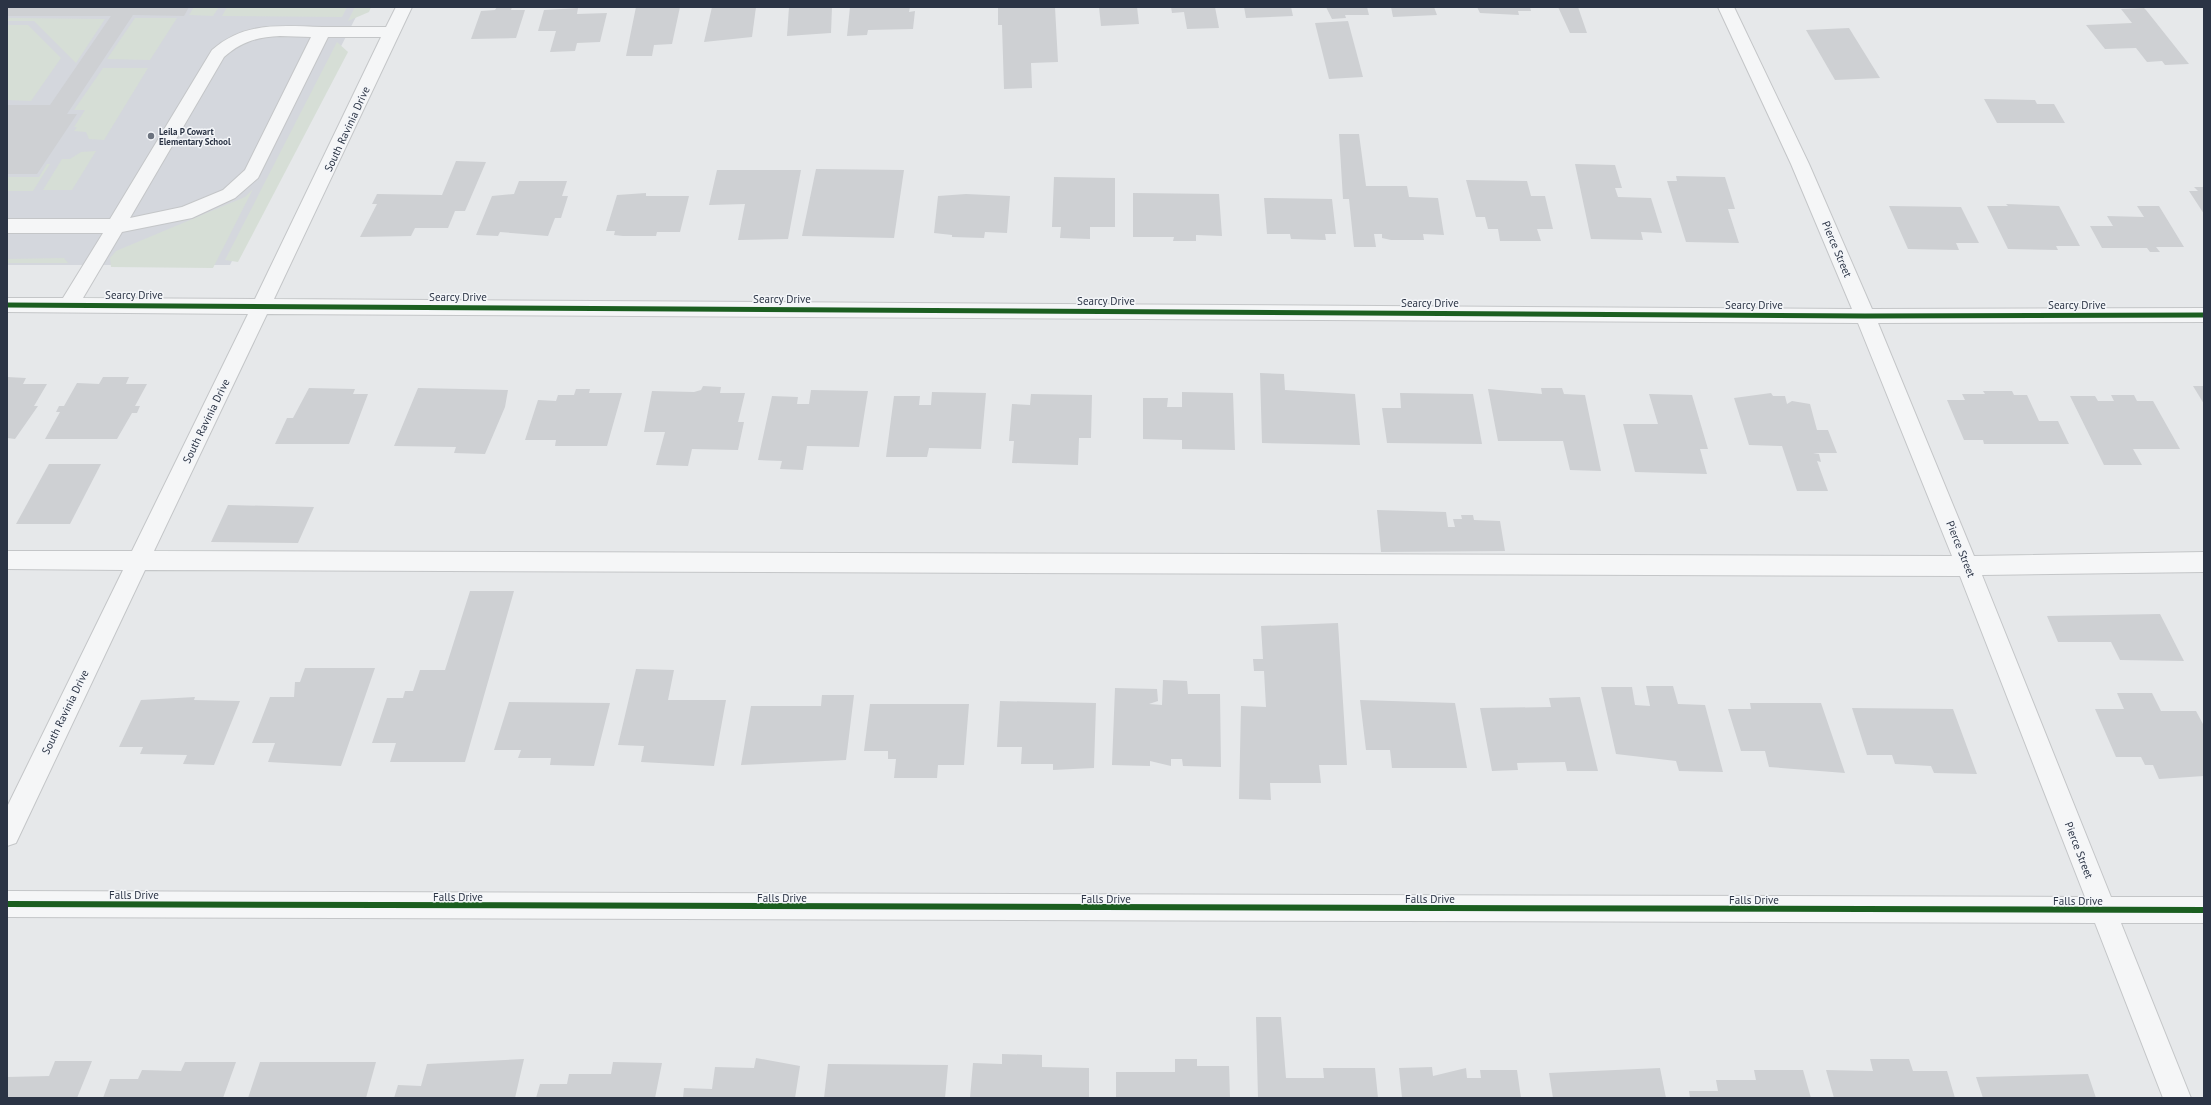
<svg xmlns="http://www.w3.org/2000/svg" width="2211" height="1105" font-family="'PT Sans',sans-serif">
	<rect width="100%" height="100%" fill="#e6e8ea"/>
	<polygon fill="#d4d7dd" points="7,7 361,7 230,265 7,265"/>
	<g fill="#d6ded6">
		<polygon points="194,7 219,7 213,16 189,15"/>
		<polygon points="227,7 347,7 342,17 222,16"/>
		<polygon points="355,7 371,7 369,12 348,21"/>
		<polygon points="9,18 105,19 76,63 34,21 7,21"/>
		<polygon points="135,18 177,18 150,60 107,59"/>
		<polygon points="7,25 28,25 61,58 31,101 7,100"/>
		<polygon points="337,42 348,52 238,262 225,260"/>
		<polygon points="103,68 148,68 104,140 89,139 86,132 74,131 77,127 74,127 85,110 74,110"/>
		<polygon points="96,151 72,190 43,190 62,159 70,159 81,152"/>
		<polygon points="47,164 50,164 33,191 7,191 7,177 39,177"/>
		<polygon points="253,189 213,268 111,267 110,258 116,251 245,197"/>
		<polygon points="64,258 68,263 7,263 7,259"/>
	</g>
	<g fill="#ced0d3">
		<polygon points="7,7 189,7 184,16 133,15 67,114 77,114 37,174 7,174 7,105 50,105 111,16 7,16"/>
		<polygon points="497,7 512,7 511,10 525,10 516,38 471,39 481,11 495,10"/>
		<polygon points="636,7 680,7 672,44 654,45 652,56 626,56"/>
		<polygon points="712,7 756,7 752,37 704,42"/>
		<polygon points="789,7 832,7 831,33 787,36"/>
		<polygon points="850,7 910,7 909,12 915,11 913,29 868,30 867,35 847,36"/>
		<polygon points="998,7 1055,7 1058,62 1031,63 1032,88 1004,89 1002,25 998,25"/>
		<polygon points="1099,7 1137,7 1139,24 1101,26"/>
		<polygon points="1171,7 1215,7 1219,28 1187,29 1184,12 1172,13"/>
		<polygon points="1244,7 1291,7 1293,16 1246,18"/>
		<polygon points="1326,7 1367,7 1369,15 1345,15 1346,18 1332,19"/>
		<polygon points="1391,7 1434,7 1437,15 1393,17"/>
		<polygon points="1477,7 1530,7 1531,11 1518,11 1519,15 1480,13"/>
		<polygon points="1558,7 1578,7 1587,33 1570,33"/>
		<polygon points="578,8 577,14 607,13 600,42 577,43 575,51 550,52 556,31 538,31 544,10"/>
		<polygon points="2144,8 2146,10 2189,64 2165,65 2162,61 2147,62 2136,48 2105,49 2086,25 2132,23 2121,9"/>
		<polygon points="1348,21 1363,77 1329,79 1315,23"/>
		<polygon points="1849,28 1880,78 1835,80 1806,30"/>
		<polygon points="1984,99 2035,100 2037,104 2054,104 2065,123 1997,123"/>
		<polygon points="1339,134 1359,134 1366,186 1407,186 1409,197 1438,198 1444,235 1423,234 1424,240 1391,240 1382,238 1382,234 1374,234 1376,247 1354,247 1349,199 1343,199"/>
		<polygon points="456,161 486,162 465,211 455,211 448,228 415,228 411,236 360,237 377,204 372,204 377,194 442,195"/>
		<polygon points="1575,164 1615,165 1622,188 1615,188 1618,197 1651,198 1662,233 1641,232 1643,240 1591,239"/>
		<polygon points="816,169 904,170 894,238 802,236"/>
		<polygon points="717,170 801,170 788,239 738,240 745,204 709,205"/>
		<polygon points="1676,176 1725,177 1735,209 1728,209 1739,243 1686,242 1667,181 1677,181"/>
		<polygon points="1054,177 1115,178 1115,227 1090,227 1090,239 1060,238 1061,227 1052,227"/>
		<polygon points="1466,180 1527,181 1531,196 1545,196 1553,229 1537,229 1541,241 1500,241 1498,229 1488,229 1485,217 1476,217"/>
		<polygon points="519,181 567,181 562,196 568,196 561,218 555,218 548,236 500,232 498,236 476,235 492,196 514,194"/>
		<polygon points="2194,187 2204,187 2204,214 2189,191 2198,191"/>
		<polygon points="646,193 646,196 689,196 680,232 657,232 656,236 623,236 614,235 615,231 606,231 617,195"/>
		<polygon points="1133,193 1219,194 1222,236 1196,235 1196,241 1173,241 1174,237 1133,237"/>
		<polygon points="966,194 1010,196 1007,233 985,232 984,238 952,237 952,235 934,233 938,196"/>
		<polygon points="1264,198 1332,199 1336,234 1325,234 1326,240 1291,239 1290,234 1267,234"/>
		<polygon points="2006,204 2059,206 2080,246 2056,246 2058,250 2008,249 1987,206 2008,206"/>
		<polygon points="1889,206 1961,207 1979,243 1956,243 1959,250 1908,249"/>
		<polygon points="2137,206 2159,206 2184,247 2156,247 2160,252 2150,252 2147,248 2102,248 2090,226 2113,226 2107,216 2144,217"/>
		<polygon points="1260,373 1284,374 1285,390 1355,394 1360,445 1262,443"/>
		<polygon points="7,377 26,378 23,384 47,384 34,406 38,406 15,439 7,438"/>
		<polygon points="103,377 129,377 126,384 147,384 135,406 140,406 137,413 132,413 117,439 45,439 60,412 56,412 59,406 64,406 77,383 99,384"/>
		<polygon points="703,386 721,387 720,393 745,393 738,422 744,422 738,450 692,449 688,466 656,465 665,432 644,432 652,391 694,392 701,390"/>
		<polygon points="2193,386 2204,386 2204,404"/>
		<polygon points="309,388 355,389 353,394 368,394 349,444 275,444 287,418 293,418"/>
		<polygon points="418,388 508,390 505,407 485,454 454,453 456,447 394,446"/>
		<polygon points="1541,388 1562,388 1564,394 1585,395 1601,471 1570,470 1563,441 1498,441 1488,389 1542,394"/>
		<polygon points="576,389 590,389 589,393 622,393 607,446 555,446 556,440 525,440 538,400 556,401 558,395 574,395"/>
		<polygon points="811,390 868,391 859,447 807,446 803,470 780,469 782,461 758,460 772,396 798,397 797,404 809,404"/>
		<polygon points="1983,391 2012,391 2014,395 2027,395 2039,421 2058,421 2069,444 1984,444 1983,440 1964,440 1947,400 1965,400 1962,394 1985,394"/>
		<polygon points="932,392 986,393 981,449 929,448 927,457 886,457 894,396 920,396 919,405 931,405"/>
		<polygon points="1182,392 1233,393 1235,450 1182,449 1182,440 1143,439 1143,398 1168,398 1167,407 1182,407"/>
		<polygon points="1400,393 1473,394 1482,444 1387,443 1382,408 1401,408"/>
		<polygon points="1771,393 1773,396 1785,396 1787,404 1792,401 1810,404 1817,430 1828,430 1837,453 1813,453 1819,454 1821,462 1817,461 1828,491 1797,491 1782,446 1749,445 1734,398"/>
		<polygon points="1031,394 1092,395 1091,438 1079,438 1078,465 1012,463 1014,441 1009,441 1012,404 1030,405"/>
		<polygon points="1649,394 1692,395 1708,449 1700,449 1707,474 1635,472 1623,424 1658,424"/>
		<polygon points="2111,395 2134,395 2137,401 2153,401 2180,449 2133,449 2142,465 2104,465 2070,396 2095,396 2098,401 2114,401"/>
		<polygon points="49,464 101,464 70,524 16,524"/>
		<polygon points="228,505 314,507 298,543 211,542"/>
		<polygon points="1377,510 1446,512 1448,527 1455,527 1453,519 1462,519 1461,515 1473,515 1474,520 1500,521 1505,551 1381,552"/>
		<polygon points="470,591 514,591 465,762 390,762 396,743 372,743 387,698 403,698 405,691 413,691 420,670 445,670"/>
		<polygon points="2160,614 2184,661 2120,660 2111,642 2058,642 2047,616"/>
		<polygon points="1338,623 1347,765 1319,765 1321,783 1270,783 1271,800 1239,799 1241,706 1266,707 1264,671 1254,671 1253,659 1263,659 1261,626"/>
		<polygon points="305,668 375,668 341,766 268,762 275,743 252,743 270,697 294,697 295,682 300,682"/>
		<polygon points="636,669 674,670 668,700 726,700 714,766 641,762 644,746 618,745"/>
		<polygon points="1163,680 1187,681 1188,694 1220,694 1221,767 1183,766 1182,759 1171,759 1171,766 1150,761 1150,766 1112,765 1115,688 1157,689 1158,701 1149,704 1162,705"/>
		<polygon points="1646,686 1673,686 1678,704 1705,705 1723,772 1679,771 1676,761 1616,754 1601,687 1632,687 1635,705 1650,706"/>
		<polygon points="2117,693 2152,693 2161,711 2196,711 2204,726 2204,776 2159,779 2153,765 2145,765 2141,757 2116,757 2095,709 2124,709"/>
		<polygon points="822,695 854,695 846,760 741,765 751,706 821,706"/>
		<polygon points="195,697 194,700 240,701 214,765 183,764 187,755 140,754 143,747 119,747 141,700"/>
		<polygon points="1580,697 1598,771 1567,771 1565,762 1517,763 1518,770 1492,771 1480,708 1551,707 1549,698"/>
		<polygon points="1360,700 1455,703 1467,768 1392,768 1390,750 1366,750"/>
		<polygon points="1000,701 1096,703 1094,768 1053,770 1053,764 1021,764 1022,747 997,747"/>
		<polygon points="509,702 610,703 594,766 550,765 551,758 518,758 521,750 494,750"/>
		<polygon points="1750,703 1821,703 1845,773 1769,767 1765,751 1741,751 1728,709 1751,709"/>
		<polygon points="870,704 969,704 964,765 938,765 937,778 894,778 896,759 888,759 888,751 864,751"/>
		<polygon points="1852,708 1953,709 1977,774 1934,773 1931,766 1895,764 1892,755 1867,755"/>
		<polygon points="1256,1017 1281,1017 1286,1078 1324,1078 1323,1068 1375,1068 1378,1098 1258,1098"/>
		<polygon points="1002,1054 1042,1055 1042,1067 1089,1068 1089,1098 970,1098 973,1063 1002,1064"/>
		<polygon points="756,1058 800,1066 795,1098 683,1098 684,1088 712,1089 715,1067 754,1068"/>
		<polygon points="524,1059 515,1098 394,1098 398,1085 421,1086 427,1064"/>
		<polygon points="1175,1059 1197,1059 1197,1066 1229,1066 1230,1098 1116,1098 1116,1072 1175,1072"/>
		<polygon points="1870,1059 1909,1059 1913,1071 1947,1071 1955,1098 1834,1098 1826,1070 1873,1071"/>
		<polygon points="55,1061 92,1061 77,1098 7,1098 7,1077 49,1076"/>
		<polygon points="185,1062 236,1062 223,1098 103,1098 110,1079 138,1079 142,1070 181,1071"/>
		<polygon points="260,1062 376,1062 366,1098 248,1098"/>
		<polygon points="613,1062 662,1063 655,1098 536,1098 540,1084 567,1084 569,1074 611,1074"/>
		<polygon points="828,1064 948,1065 945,1098 824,1098"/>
		<polygon points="1432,1067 1433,1076 1466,1068 1467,1078 1481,1078 1480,1070 1517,1070 1521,1098 1402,1098 1399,1068"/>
		<polygon points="1660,1068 1666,1098 1553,1098 1549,1073"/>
		<polygon points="1754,1070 1803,1070 1811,1098 1690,1098 1689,1091 1718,1091 1716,1080 1756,1080"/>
		<polygon points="2088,1074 2096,1098 1983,1098 1976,1077"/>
	</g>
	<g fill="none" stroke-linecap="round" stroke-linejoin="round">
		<g stroke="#c4c6c8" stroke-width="2">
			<path id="minor" d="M396,7H412L274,299L1852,309L1791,164L1718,7H1734L1809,164L1872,309L2204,308V322L1878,323L1974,556L2204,552V572L1982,575L2111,897H2204V923H2121L2191,1098H2163L2095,923L7,917V891L2085,897L1960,576L145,570L16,843L7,846V807L123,570L7,569V551H132L248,314L7,312V298H63L103,233H7V219H110L212,50C245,21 281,26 322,27C344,27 365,27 386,27ZM280,36L311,37L245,170L223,190L182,207L130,218L224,57C241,42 257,37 280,36ZM328,37H381L255,299L83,298L122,232L192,218L235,198L258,178ZM267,314L1858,323L1952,556L154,551Z"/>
		</g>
		<use href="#minor" fill="#f5f6f7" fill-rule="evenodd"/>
		<g stroke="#f4f6f9" stroke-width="7">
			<polyline id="cycleway-far1" points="7,305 1865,316 2204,315"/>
		</g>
		<g stroke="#f4f6f9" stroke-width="9">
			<polyline id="cycleway" points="7,904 2204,910"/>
		</g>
		<use href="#cycleway-far1" stroke="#1b5e20" stroke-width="5"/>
		<use href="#cycleway" stroke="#1b5e20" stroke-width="6"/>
	</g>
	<circle fill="#6c737f" stroke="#f4f6f9" stroke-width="1.5" cx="151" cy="136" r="4"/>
	<g text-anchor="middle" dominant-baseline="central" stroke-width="3" stroke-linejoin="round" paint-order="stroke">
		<g font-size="9" font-weight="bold" fill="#2b3445" stroke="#f4f6f9" text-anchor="start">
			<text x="159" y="131">Leila P Cowart<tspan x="159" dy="10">Elementary School</tspan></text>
		</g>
		<g font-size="11" fill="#2b3445" stroke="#f4f6f9">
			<text transform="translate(347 129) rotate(-65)">South Ravinia Drive</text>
			<text transform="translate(1837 249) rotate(67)">Pierce Street</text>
			<text x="134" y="295">Searcy Drive</text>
			<text x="458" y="297">Searcy Drive</text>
			<text x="782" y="299">Searcy Drive</text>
			<text x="1106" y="301">Searcy Drive</text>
			<text x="1430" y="303">Searcy Drive</text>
			<text x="1754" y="305">Searcy Drive</text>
			<text x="2077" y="305">Searcy Drive</text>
			<text transform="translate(206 421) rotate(-64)">South Ravinia Drive</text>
			<text transform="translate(1961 549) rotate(68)">Pierce Street</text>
			<text transform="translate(65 712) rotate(-64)">South Ravinia Drive</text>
			<text transform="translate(2079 850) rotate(69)">Pierce Street</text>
			<text x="134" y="895">Falls Drive</text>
			<text x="458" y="897">Falls Drive</text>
			<text x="782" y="898">Falls Drive</text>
			<text x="1106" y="899">Falls Drive</text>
			<text x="1430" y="899">Falls Drive</text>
			<text x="1754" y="900">Falls Drive</text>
			<text x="2078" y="901">Falls Drive</text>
		</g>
	</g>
	<rect width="2211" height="1105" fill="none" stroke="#2b3445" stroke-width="16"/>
</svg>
